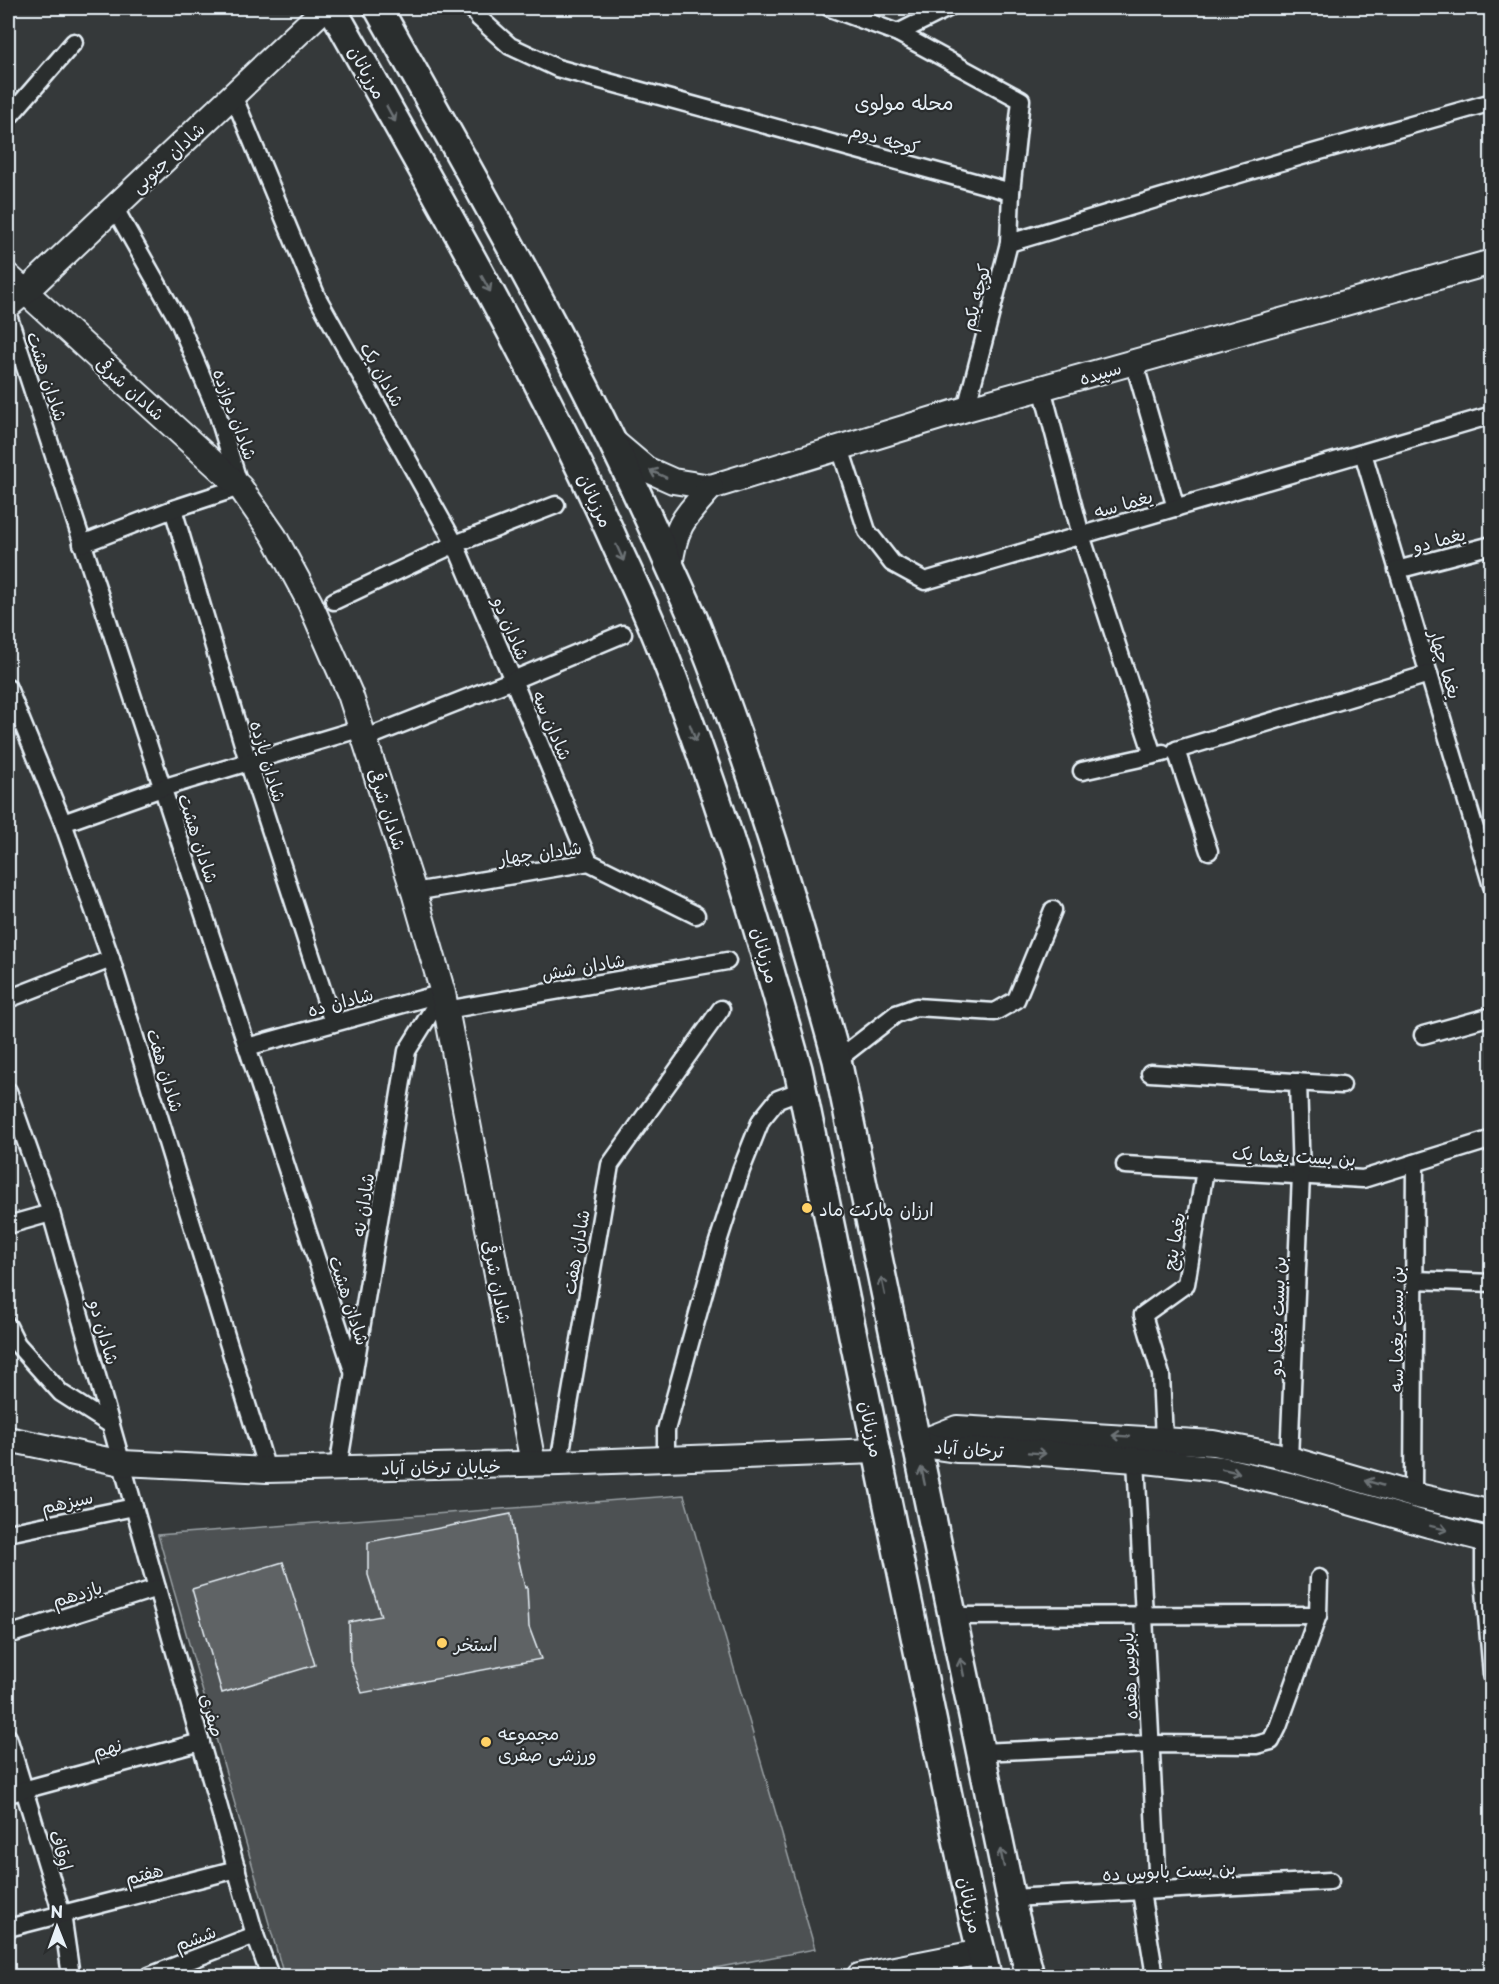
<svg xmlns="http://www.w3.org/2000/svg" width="1499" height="1984" font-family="'Playpen Sans','Playpen Sans Arabic',sans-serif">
	<rect width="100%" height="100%" fill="#35393a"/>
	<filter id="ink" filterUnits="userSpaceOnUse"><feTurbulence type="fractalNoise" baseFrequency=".0167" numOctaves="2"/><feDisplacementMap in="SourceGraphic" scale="12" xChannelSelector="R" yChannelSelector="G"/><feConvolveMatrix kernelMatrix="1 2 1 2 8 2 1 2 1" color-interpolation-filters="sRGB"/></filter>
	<g filter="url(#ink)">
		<polygon fill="#4d5152" stroke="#9aa1a5" stroke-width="1.5" points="684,1495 815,1949 673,1976 284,1976 158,1535"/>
		<g fill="#5f6365" stroke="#e8f1f8" stroke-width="1.5">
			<polygon points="511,1514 515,1544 525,1588 527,1587 529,1627 541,1659 362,1693 350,1660 349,1622 381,1616 368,1575 368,1542"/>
			<polygon points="283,1562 315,1665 222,1693 192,1589"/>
		</g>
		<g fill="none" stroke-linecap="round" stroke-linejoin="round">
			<g stroke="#e8f1f8" stroke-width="21">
				<g id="street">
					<polyline points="472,8 479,18 510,46 557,68 1011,192 1021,100 898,33 830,8"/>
					<polyline points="898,33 948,8"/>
					<polyline points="233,95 317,297 455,544 334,601"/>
					<polyline points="8,118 74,42"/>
					<polyline points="1009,243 1246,172 1492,102"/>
					<polyline points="8,315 354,1374"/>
					<polyline points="1134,362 1176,508"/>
					<polyline points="1042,388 1081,535 1153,755"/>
					<polyline points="966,409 1009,243 1011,192"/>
					<polyline points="840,448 867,531 892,563 925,581 1492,415"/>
					<polyline points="1363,453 1492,886"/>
					<polyline points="173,509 248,761 333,1023"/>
					<polyline points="82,544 173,509 240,487 217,412 179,322 114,207"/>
					<polyline points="1397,570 1492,545"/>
					<polyline points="8,688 63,823 111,959 267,1470"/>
					<polyline points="366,738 513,680 455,544 556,505"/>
					<polyline points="1082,771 1163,753"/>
					<polyline points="63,823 162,788 362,728"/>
					<polyline points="1209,851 1176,750 1429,674"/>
					<polyline points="589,862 513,680 623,634"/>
					<polyline points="414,892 589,862 696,915"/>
					<polyline points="8,999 111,959"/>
					<polyline points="446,1010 727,961"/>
					<polyline points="1423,1035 1492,1016"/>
					<polyline points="247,1047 443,993"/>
					<polyline points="837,1060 896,1014 916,1007 995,1012 1016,1000 1053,910"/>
					<polyline points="1150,1073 1342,1085"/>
					<polyline points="8,1091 51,1213 255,1935 270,1976"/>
					<polyline points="1125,1165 1363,1179 1492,1139"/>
					<polyline points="8,1225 51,1213"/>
					<polyline points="1415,1280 1492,1283"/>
					<polyline points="8,1326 17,1344 61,1393 111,1425"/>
					<polyline points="1164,1439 1161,1375 1143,1315 1186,1284 1205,1170"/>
					<polyline points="666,1459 666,1430 717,1245 741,1170 761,1120 778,1099 802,1090"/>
					<polyline points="1289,1459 1301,1175 1298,1082"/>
					<polyline points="1136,1460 1158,1890"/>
					<polyline points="559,1463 610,1165 721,1009"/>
					<polyline points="338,1468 407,1051 443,993"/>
					<polyline points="1413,1495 1415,1163"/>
					<polyline points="8,1533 134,1507"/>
					<polyline points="1484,1539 1484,1579 1492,1675"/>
					<polyline points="952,1616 1318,1615"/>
					<polyline points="8,1635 157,1588"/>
					<polyline points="8,1737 62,1914 71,1976"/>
					<polyline points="980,1752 1151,1744 1256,1745 1271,1741 1278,1727 1318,1615 1319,1578"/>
					<polyline points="8,1794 201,1742"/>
					<polyline points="1141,1892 1155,1976"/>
					<polyline points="1011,1898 1330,1881"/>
					<polyline points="8,1928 237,1869"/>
					<polyline points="149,1976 255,1935"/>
				</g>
			</g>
			<g stroke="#e8f1f8" stroke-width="28">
				<g id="secondary">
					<polyline points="8,276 240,487 274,536 310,603 350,694 414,892 443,993 533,1463"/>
					<polyline points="8,306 25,292 325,8"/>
					<polyline points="614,442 646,469 673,481 711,487 966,409 1492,262"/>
					<path d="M670,567C675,525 684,518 711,487"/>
					<polyline points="8,1439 122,1463 267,1470 559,1463 876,1451"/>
					<polyline points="916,1444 957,1428 1213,1443 1276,1455 1413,1495 1492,1513"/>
					<polyline points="916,1444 956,1450 1015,1451 1136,1460 1221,1469 1293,1486 1429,1525 1492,1541"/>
					<polyline points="859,1976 981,1952"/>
				</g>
			</g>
			<g stroke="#e8f1f8" stroke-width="32">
				<g id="primary">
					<path d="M332,8C433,188 537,367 621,556C635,586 649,616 661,647C716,785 758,926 798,1069L974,1922L987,1976"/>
					<path d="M378,8C477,185 578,360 661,546C673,574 687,602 698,630C754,770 797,915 837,1060L1014,1913L1030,1976"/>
				</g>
			</g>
			<use href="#street" stroke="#2a2d2e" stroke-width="16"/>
			<use href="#secondary" stroke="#2a2d2e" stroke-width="24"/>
			<use href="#primary" stroke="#2a2d2e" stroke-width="27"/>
		</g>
		<defs><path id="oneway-shaft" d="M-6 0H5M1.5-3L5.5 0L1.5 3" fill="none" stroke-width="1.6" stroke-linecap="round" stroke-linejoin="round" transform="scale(1.5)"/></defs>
		<g stroke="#6c7275">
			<use href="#oneway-shaft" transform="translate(391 114) rotate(61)"/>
			<use href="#oneway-shaft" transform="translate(486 284) rotate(61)"/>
			<use href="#oneway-shaft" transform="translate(658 474) rotate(-156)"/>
			<use href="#oneway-shaft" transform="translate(620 553) rotate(66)"/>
			<use href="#oneway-shaft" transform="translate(693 733) rotate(70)"/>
			<use href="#oneway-shaft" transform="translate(883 1286) rotate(-102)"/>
			<use href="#oneway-shaft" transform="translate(1121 1436) rotate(-176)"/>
			<use href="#oneway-shaft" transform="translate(1037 1453) rotate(4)"/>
			<use href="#oneway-shaft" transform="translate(1231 1471) rotate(13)"/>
			<use href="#oneway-shaft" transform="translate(923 1476) rotate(-102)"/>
			<use href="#oneway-shaft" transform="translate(1374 1483) rotate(-164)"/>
			<use href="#oneway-shaft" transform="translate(1439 1528) rotate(14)"/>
			<use href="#oneway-shaft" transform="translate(962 1667) rotate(-102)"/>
			<use href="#oneway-shaft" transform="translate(1002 1858) rotate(-102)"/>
		</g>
	</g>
	<g fill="#ffd166" stroke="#2a2d2e" stroke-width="2">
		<circle cx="807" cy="1208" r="6"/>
		<circle cx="442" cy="1643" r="6"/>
		<circle cx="486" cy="1742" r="6"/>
	</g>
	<g text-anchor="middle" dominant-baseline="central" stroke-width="4.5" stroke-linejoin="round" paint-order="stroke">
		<g font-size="18" fill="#e8f1f8" stroke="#2a2d2e">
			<text transform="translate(368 72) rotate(61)">مرزبانان</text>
			<text transform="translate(885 138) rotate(15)">کوچه دوم</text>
			<text transform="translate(167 157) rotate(-43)">شادان جنوبی</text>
			<text transform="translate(975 297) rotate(-75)">کوچه یکم</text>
			<text transform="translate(1100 372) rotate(-16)">سپیده</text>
			<text transform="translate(383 374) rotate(61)">شادان یک</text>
			<text transform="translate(48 376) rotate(72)">شادان هشت</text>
			<text transform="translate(131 388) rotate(42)">شادان شرقی</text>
			<text transform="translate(236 414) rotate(70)">شادان دوازده</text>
			<text transform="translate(596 500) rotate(65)">مرزبانان</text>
			<text transform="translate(1123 503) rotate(-16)">یغما سه</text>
			<text transform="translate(1439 539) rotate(-15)">یغما دو</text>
			<text transform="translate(512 628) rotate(67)">شادان دو</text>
			<text transform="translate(1446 664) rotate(73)">یغما چهار</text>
			<text transform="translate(553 725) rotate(67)">شادان سه</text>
			<text transform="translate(269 761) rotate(73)">شادان یازده</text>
			<text transform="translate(388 809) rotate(72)">شادان شرقی</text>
			<text transform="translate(199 838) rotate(72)">شادان هشت</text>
			<text transform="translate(540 852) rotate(-8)">شادان چهار</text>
			<text transform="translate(766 955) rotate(74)">مرزبانان</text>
			<text transform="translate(583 966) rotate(-10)">شادان شش</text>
			<text transform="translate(340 1001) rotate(-15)">شادان ده</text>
			<text transform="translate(166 1070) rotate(73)">شادان هفت</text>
			<text transform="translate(1294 1155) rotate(3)">بن بست یغما یک</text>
			<text transform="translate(362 1205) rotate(-81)">شادان نه</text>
			<text transform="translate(1173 1241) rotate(-80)">یغما پنج</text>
			<text transform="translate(575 1252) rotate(-80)">شادان هفت</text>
			<text transform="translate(498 1282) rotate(79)">شادان شرقی</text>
			<text transform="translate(350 1300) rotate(72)">شادان هشت</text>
			<text transform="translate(1276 1316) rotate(-88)">بن بست یغما دو</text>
			<text transform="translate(1395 1329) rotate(-90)">بن بست یغما سه</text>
			<text transform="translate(105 1332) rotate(74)">شادان دو</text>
			<text transform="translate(872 1429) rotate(78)">مرزبانان</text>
			<text transform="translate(969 1448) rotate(4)">ترخان آباد</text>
			<text transform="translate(441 1466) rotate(-1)">خیابان ترخان آباد</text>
			<text transform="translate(67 1501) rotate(-12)">سیزهم</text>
			<text transform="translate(77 1593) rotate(-17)">یازدهم</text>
			<text transform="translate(1128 1676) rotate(-93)">بابوس هفده</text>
			<text transform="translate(213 1715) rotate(74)">صفری</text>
			<text transform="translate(107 1747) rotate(-15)">نهم</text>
			<text transform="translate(62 1850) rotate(73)">اوقاف</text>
			<text transform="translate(1169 1870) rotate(-3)">بن بست بابوس ده</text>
			<text transform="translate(144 1873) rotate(-14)">هفتم</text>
			<text transform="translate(971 1905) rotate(78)">مرزبانان</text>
			<text transform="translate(195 1937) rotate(-21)">ششم</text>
		</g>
		<g font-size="18" fill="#e8f1f8" stroke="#2a2d2e" text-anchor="start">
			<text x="819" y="1208">ارزان مارکت ماد</text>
			<text x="454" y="1643">استخر</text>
			<text x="498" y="1732">مجموعه<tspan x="498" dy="21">ورزشی صفری</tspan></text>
		</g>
		<g font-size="20" fill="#e8f1f8" stroke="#2a2d2e">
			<text x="904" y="102">محله مولوی</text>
		</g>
	</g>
	<rect width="1499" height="1984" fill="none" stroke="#2a2d2e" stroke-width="30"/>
	<rect x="15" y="15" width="1469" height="1954" fill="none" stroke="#e8f1f8" stroke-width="2" filter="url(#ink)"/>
	<g transform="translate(57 1927) rotate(359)" stroke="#2a2d2e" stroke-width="4.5" paint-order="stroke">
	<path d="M0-4.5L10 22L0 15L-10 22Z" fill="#e8f1f8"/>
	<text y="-9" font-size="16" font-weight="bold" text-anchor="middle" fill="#e8f1f8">N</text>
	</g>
</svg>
